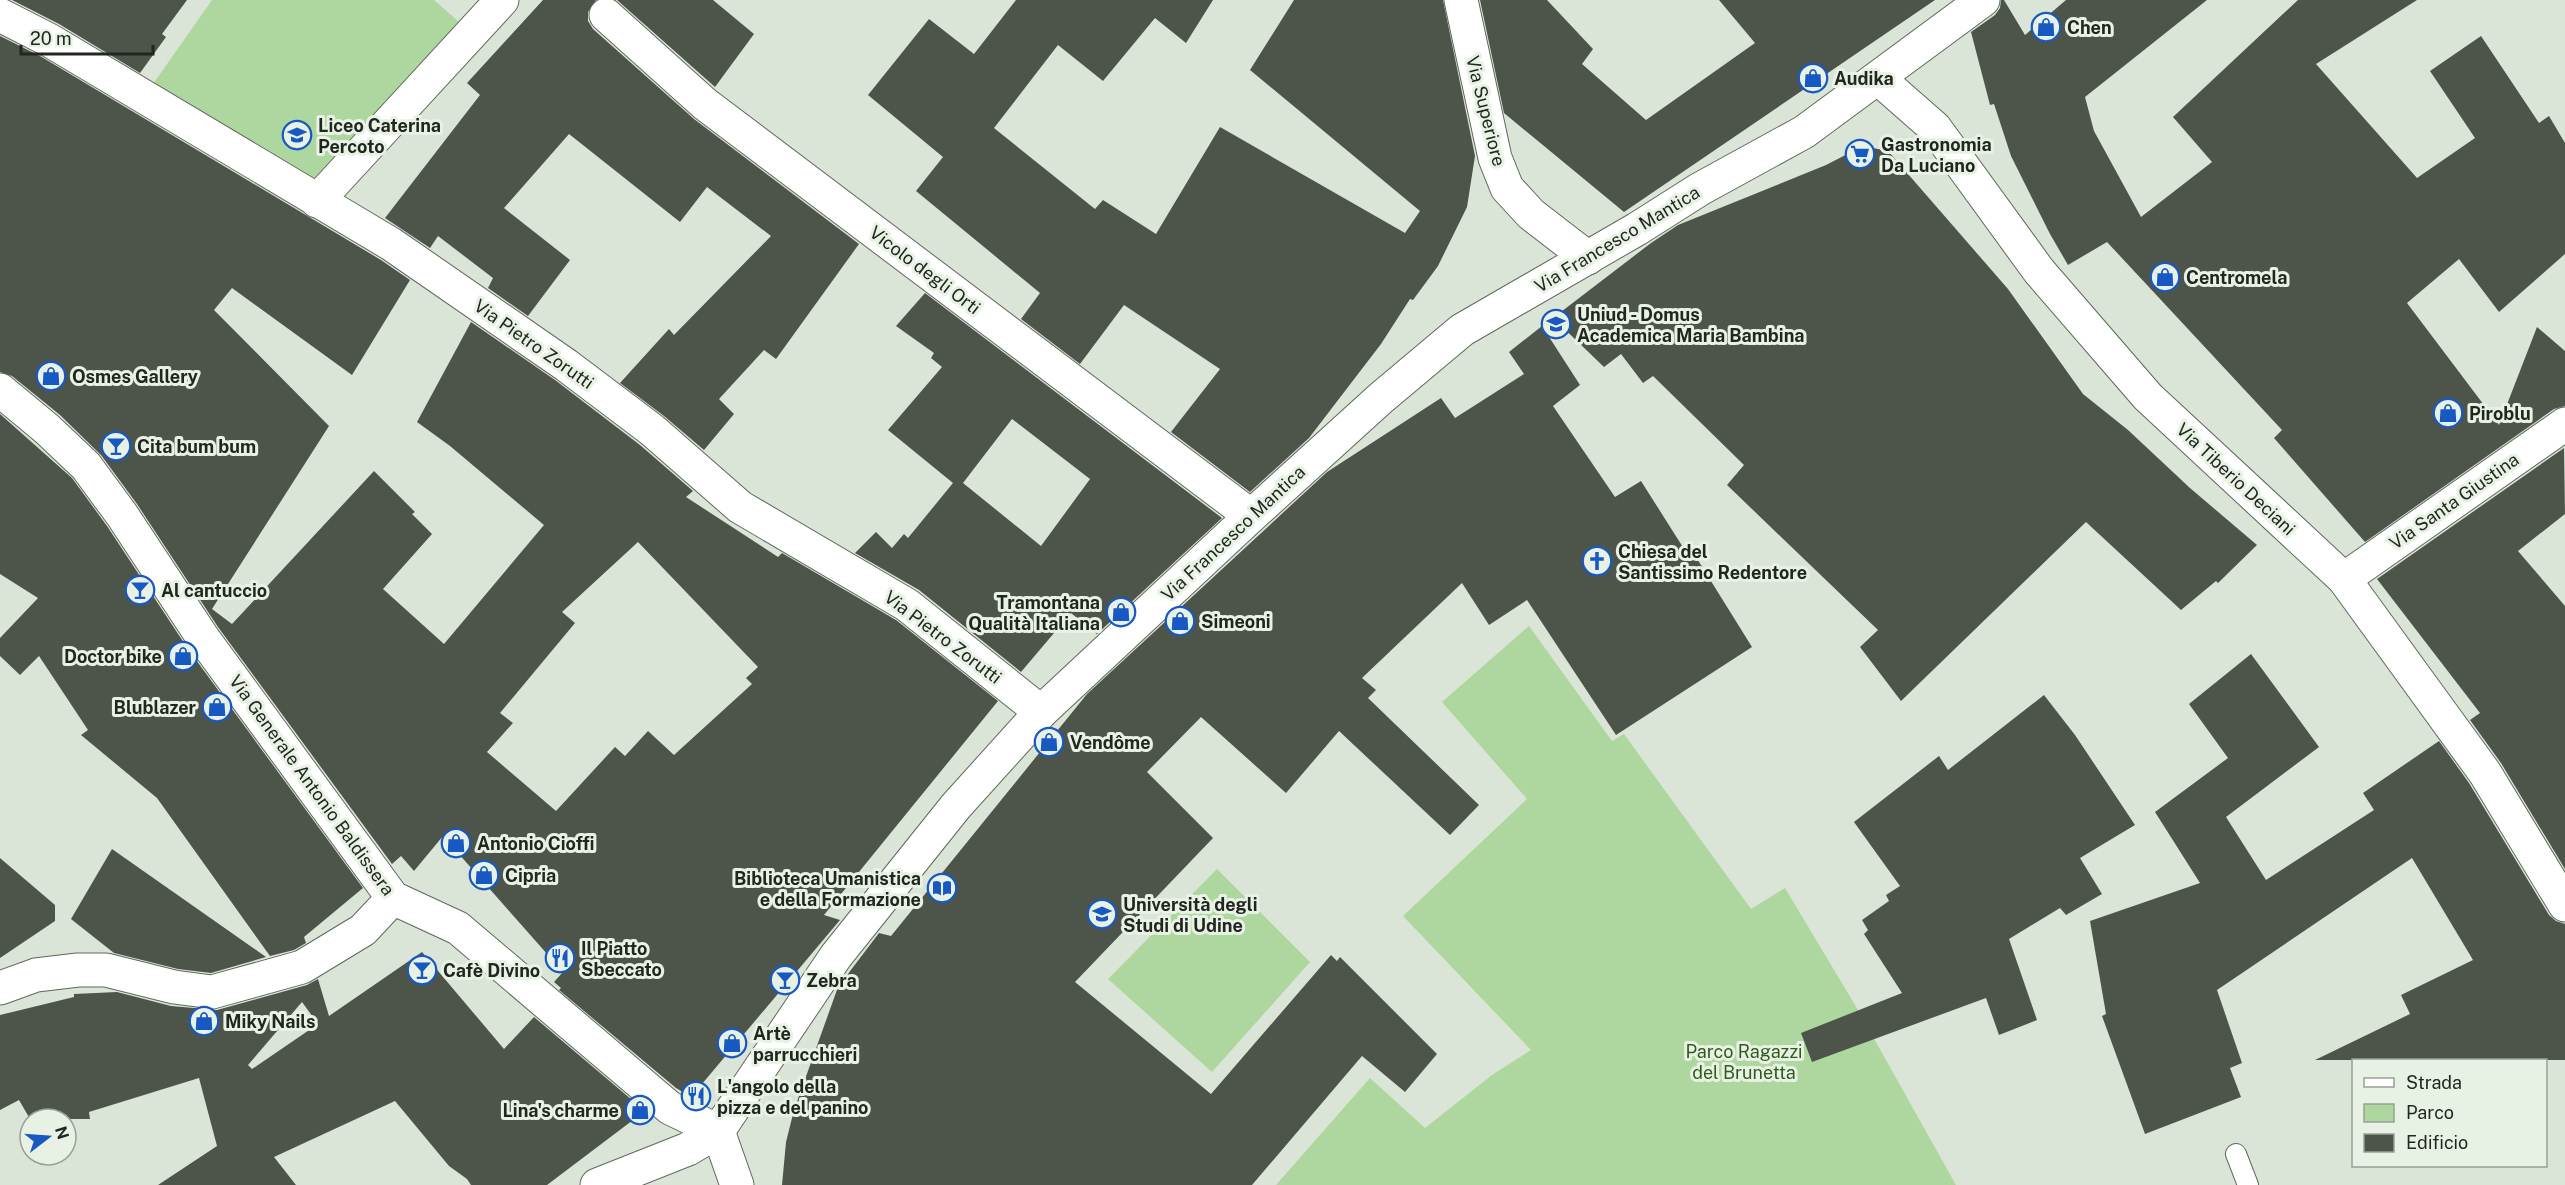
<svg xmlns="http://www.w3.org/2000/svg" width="2565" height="1185" font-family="'Public Sans',sans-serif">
	<rect width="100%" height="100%" fill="#dbe5d7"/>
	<g fill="#add79e">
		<polygon points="212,0 434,0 459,22 315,186 153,84"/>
		<polygon points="1529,626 1612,741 1624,734 1751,909 1785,888 1858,1010 1956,1185 1276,1185 1370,1078 1425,1128 1492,1075 1531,1050 1403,916 1527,799 1442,702"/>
		<polygon points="1217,869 1310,962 1212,1072 1108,979"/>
	</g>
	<g fill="#4d554a" fill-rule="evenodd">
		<polygon points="12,0 187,0 162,34 166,37 140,73 59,24"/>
		<polygon points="543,0 596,0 588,12 588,21 593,29 694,119 859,244 776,359 764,350 719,399 734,414 704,450 664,416 620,383 669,329 674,335 771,236 707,187 680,222 569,134 504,208 570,260 528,316 488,288 493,278 438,236 430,248 385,218 480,95 467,83"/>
		<polygon points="617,0 713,0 754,34 715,87"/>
		<polygon points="1016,0 1213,0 1186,43 1155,18 1103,81 1058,45 994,128 1095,209 1103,200 1156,234 1220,127 1405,233 1420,211 1250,70 1294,0 1443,0 1475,156 1467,207 1438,266 1413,300 1410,299 1381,344 1309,438 1250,492 1171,432 1220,369 1124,305 1080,364 1021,319 1040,293 916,191 943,157 868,95 929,19 974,54"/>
		<polygon points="1480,0 1547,0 1593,49 1582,64 1646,120 1755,43 1719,0 1935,0 1624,212 1504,113"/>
		<polygon points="2001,0 2004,0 2025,35 2066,0 2207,0 2085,97 2094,131 2141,217 2212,162 2173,117 2298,0 2417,0 2316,64 2417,178 2475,138 2430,71 2481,36 2539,123 2549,116 2565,143 2565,254 2499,312 2459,259 2407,303 2499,425 2537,327 2565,351 2565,406 2554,409 2365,542 2274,438 2282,430 2107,242 2068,265 2050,234 2011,156 1994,104 1990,105 1971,32 1995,15 2000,8"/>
		<path d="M0,36L40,56L381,260L410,280L352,375L232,288L214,310L329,426L212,609L232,624L374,471L415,512L412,514L432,534L383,589L444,644L544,525L450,446L417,422L471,322L555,380L640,445L693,491L686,497L778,557L782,553L896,620L998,701L824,915L840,920L691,1097L676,1088L559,990L561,988L554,982L563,972L443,836L414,871L401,856L392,864L218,627L137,504L101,455L60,415L12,376L0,372ZM638,542L758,667L746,678L752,684L674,755L648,731L625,756L615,747L556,811L487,752L513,723L500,713L575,623L562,612Z"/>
		<polygon points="1863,146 1888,151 2008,289 2083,394 2128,430 2190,488 2257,545 2218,583 2216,581 2181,610 2086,522 1901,701 1860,647 1878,630 1727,485 1744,465 1653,376 1643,383 1621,354 1604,367 1553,318 1651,243 1678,225 1826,165"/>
		<path d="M925,293L1222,518L1097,634L1071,613L1021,672L919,590L855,553L876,532L892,548L904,534L908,538L953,483L888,430L942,367L931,358L934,353L896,326ZM1012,419L1090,479L1041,546L963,483Z"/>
		<polygon points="1542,326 1580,385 1553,406 1615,497 1641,481 1686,552 1691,549 1752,647 1616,735 1527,600 1489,625 1462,583 1362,678 1376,690 1368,698 1479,805 1450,835 1339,731 1286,793 1201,717 1147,772 1213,838 1075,982 1211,1094 1331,955 1337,961 1340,957 1437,1054 1405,1092 1362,1056 1252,1185 782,1185 786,1142 794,1110 838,987 879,933 891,936 1087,694 1327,472 1441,398 1455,418 1524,374 1509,352"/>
		<polygon points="0,414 72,478 107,526 188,649 363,888 304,937 306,943 294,950 270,956 157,798 81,735 88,730 39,656 20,675 0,656 0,638 38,598 0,574"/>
		<polygon points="2564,448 2565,514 2518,551 2565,606 2565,869 2501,763 2470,720 2480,713 2377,579"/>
		<polygon points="2251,654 2319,747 2226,817 2266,880 2374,810 2363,793 2439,741 2469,783 2549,915 2556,921 2565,924 2565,1060 2315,1060 2410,1014 2401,995 2473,960 2412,858 2217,990 2242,1063 2230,1068 2241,1097 2145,1134 2102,1016 2106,1014 2090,921 2200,883 2155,812 2228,758 2189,704"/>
		<polygon points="2044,695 2075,735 2135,825 2080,858 2102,894 2066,915 2060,908 2009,939 2037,1020 1999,1035 1986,998 1812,1062 1801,1033 1902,993 1864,934 1868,930 1862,920 1889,901 1886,895 1900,886 1854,822 1939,756 1948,770"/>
		<polygon points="112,849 266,957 211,973 178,969 114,953 71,919"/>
		<polygon points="0,858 55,905 55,921 0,958"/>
		<path d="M422,952L504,1049L534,1017L645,1111L547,1185H471L467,1179L449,1166L395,1101L274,1157L296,1185H158L217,1146L199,1078L89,1112L90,1119H30L19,1100L0,1110V1015L74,997V994L117,992L171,1006L217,1010L307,985L318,979L329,1016ZM302,1002L318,1024L252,1069L248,1065Z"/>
	</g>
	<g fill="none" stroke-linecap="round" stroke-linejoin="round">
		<g stroke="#5f685c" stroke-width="22">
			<polyline id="service" points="2236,1154 2248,1185"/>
		</g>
		<g stroke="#5f685c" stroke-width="35">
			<g id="minor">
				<polyline points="1461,0 1495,158 1507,188 1531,214 1588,258"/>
				<polyline points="0,15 49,40 391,244 566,365 652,430 740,507 907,605 1041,712"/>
				<polyline points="606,15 705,104 1251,516"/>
				<polyline points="1878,78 1935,128 2039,271 2148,397 2344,579 2485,773 2565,905"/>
				<polyline points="317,201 502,0"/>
				<polyline points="0,390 47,429 86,466 122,515 203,638 393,898 458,928 670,1108 718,1131"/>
				<polyline points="2344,579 2565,424"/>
				<polyline points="0,988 36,975 78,970 106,970 174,987 212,992 302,967 363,930 393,898"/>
				<polyline points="718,1131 737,1185"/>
				<polyline points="597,1185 688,1149 718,1131 836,956 956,806 1041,712 1251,516 1381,398 1462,330 1637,229 1700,189 1804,132 1983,0"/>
			</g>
		</g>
		<use href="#service" stroke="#fff" stroke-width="20"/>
		<use href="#minor" stroke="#fff" stroke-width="33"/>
	</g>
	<defs>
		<g id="shop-ring" transform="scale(1.5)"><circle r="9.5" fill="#e8f2e4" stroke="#1858c3" stroke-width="1.5"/><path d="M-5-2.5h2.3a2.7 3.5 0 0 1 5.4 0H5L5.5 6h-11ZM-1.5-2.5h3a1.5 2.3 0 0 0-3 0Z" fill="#1858c3"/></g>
		<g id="school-ring" transform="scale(1.5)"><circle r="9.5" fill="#e8f2e4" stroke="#1858c3" stroke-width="1.5"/><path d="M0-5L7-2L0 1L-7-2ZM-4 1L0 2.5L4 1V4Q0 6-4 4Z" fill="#1858c3"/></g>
		<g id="supermarket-ring" transform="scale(1.5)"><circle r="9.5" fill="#e8f2e4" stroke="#1858c3" stroke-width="1.5"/><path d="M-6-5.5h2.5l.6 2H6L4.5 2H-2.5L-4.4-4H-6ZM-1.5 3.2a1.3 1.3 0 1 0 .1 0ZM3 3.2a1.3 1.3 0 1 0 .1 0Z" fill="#1858c3"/></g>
		<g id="university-ring" transform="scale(1.5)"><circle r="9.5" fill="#e8f2e4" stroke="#1858c3" stroke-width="1.5"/><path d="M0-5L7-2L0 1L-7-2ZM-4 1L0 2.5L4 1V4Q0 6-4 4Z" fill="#1858c3"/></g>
		<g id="bar-ring" transform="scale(1.5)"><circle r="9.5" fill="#e8f2e4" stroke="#1858c3" stroke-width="1.5"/><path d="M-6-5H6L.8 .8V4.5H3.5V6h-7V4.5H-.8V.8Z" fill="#1858c3"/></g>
		<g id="church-ring" transform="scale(1.5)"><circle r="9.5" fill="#e8f2e4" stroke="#1858c3" stroke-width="1.5"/><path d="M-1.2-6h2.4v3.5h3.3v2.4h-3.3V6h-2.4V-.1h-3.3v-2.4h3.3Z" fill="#1858c3"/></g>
		<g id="library-ring" transform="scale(1.5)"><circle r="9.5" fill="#e8f2e4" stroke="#1858c3" stroke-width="1.5"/><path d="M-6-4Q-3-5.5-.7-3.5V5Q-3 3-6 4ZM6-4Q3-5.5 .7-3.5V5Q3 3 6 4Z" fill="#1858c3"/></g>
		<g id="restaurant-ring" transform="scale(1.5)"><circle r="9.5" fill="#e8f2e4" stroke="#1858c3" stroke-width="1.5"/><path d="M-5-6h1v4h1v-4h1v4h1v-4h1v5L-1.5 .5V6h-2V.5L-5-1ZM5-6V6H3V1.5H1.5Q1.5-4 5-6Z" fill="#1858c3"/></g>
	</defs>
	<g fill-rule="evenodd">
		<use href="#shop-ring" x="2046" y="27"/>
		<use href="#shop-ring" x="1813" y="78"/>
		<use href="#school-ring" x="297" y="135"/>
		<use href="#supermarket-ring" x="1860" y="154"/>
		<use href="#shop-ring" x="2165" y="277"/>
		<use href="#university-ring" x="1556" y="324"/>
		<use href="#shop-ring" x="51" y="376"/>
		<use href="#shop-ring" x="2448" y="413"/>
		<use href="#bar-ring" x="116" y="446"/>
		<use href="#church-ring" x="1597" y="561"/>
		<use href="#bar-ring" x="140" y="590"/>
		<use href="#shop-ring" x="1121" y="612"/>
		<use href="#shop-ring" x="1180" y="621"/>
		<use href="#shop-ring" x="183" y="656"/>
		<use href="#shop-ring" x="217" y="707"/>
		<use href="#shop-ring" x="1049" y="742"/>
		<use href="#shop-ring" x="456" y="843"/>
		<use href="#shop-ring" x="484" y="875"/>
		<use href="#library-ring" x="942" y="888"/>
		<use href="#university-ring" x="1102" y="914"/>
		<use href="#restaurant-ring" x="560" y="958"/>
		<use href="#bar-ring" x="422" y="970"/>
		<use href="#bar-ring" x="785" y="980"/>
		<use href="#shop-ring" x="204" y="1021"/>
		<use href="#shop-ring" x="732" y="1043"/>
		<use href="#restaurant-ring" x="696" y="1096"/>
		<use href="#shop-ring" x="640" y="1110"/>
	</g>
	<g text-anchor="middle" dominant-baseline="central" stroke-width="6" stroke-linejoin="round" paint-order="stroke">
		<g font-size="18" font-weight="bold" fill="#222621" stroke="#e8f2e4" text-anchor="start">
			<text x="2067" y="27">Chen</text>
			<text x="1834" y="78">Audika</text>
			<text x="318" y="125">Liceo Caterina<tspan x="318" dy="21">Percoto</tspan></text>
			<text x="1881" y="144">Gastronomia<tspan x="1881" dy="21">Da Luciano</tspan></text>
			<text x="2186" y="277">Centromela</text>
			<text x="1577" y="314">Uniud - Domus<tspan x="1577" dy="21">Academica Maria Bambina</tspan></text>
			<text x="72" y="376">Osmes Gallery</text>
			<text x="2469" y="413">Piroblu</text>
			<text x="137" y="446">Cita bum bum</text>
			<text x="1618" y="551">Chiesa del<tspan x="1618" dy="21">Santissimo Redentore</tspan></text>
			<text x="161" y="590">Al cantuccio</text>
			<text x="1100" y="602" text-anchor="end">Tramontana<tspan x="1100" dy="21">Qualità Italiana</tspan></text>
			<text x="1201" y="621">Simeoni</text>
			<text x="162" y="656" text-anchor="end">Doctor bike</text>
			<text x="196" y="707" text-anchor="end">Blublazer</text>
			<text x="1070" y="742">Vendôme</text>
			<text x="477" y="843">Antonio Cioffi</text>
			<text x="505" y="875">Cipria</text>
			<text x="921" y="878" text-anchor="end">Biblioteca Umanistica<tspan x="921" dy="21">e della Formazione</tspan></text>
			<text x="1123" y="904">Università degli<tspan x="1123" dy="21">Studi di Udine</tspan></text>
			<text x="581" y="948">Il Piatto<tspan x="581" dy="21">Sbeccato</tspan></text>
			<text x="443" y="970">Cafè Divino</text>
			<text x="806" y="980">Zebra</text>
			<text x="225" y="1021">Miky Nails</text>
			<text x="753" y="1033">Artè<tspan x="753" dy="21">parrucchieri</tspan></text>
			<text x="717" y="1086">L'angolo della<tspan x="717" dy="21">pizza e del panino</tspan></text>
			<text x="619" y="1110" text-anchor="end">Lina's charme</text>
		</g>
		<g font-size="18" fill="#222621" stroke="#e8f2e4">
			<text transform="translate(1486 111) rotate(76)">Via Superiore</text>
			<text transform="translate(1617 239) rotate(-31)">Via Francesco Mantica</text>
			<text transform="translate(925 270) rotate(37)">Vicolo degli Orti</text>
			<text transform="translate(534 344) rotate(35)">Via Pietro Zorutti</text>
			<text transform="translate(2236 479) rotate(43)">Via Tiberio Deciani</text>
			<text transform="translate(2454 501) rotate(-35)">Via Santa Giustina</text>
			<text transform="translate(1233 533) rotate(-43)">Via Francesco Mantica</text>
			<text transform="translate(943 637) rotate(37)">Via Pietro Zorutti</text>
			<text transform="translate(312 785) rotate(54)">Via Generale Antonio Baldissera</text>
		</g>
		<g font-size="18" fill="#2f5c1a" stroke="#e8f2e4">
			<text x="1744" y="1051">Parco Ragazzi<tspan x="1744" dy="21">del Brunetta</tspan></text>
		</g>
	</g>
	<rect x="2352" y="1059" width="195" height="108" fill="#e8f2e4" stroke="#99a096" stroke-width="1.5"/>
	<rect x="2364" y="1078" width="30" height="9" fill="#ffffff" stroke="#99a096" stroke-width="1.5"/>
	<text x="2406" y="1089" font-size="18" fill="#222621">Strada</text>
	<rect x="2364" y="1104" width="30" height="18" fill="#add79e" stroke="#99a096" stroke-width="1.5"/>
	<text x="2406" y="1119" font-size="18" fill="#222621">Parco</text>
	<rect x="2364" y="1134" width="30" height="18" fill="#4d554a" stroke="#99a096" stroke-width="1.5"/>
	<text x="2406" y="1149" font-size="18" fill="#222621">Edificio</text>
	<g transform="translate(48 1137) rotate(73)"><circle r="28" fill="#e8f2e4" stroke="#99a096" stroke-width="1.5"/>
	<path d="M0-4.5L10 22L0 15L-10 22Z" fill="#1858c3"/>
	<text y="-9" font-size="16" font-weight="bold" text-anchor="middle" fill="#222621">N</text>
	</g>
	<path d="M21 45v9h132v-9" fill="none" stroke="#222621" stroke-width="3"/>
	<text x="30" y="45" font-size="18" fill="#222621" stroke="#e8f2e4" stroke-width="4.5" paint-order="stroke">20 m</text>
</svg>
